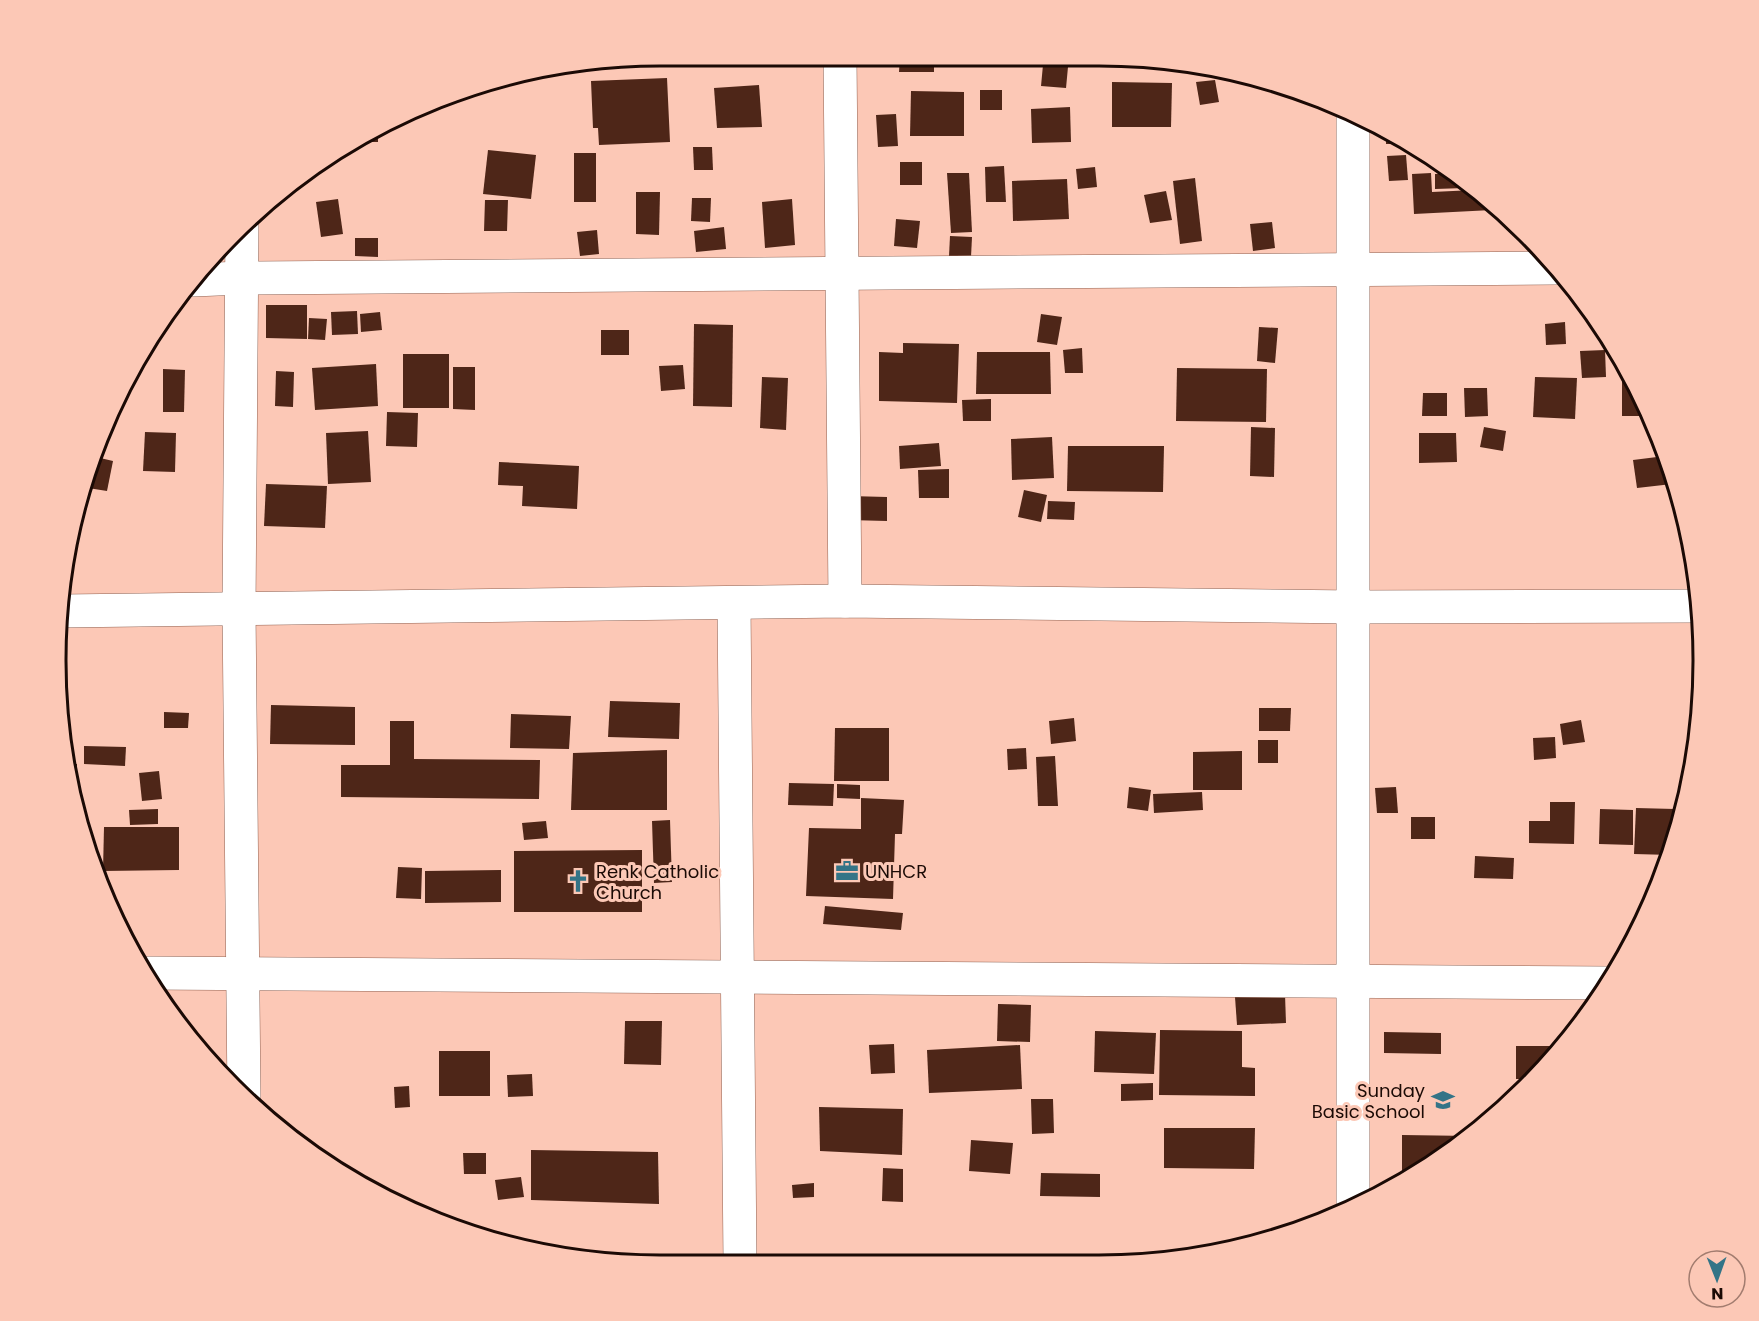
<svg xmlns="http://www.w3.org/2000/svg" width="1759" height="1321" font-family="Poppins,sans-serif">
	<rect width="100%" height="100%" fill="#fcc8b6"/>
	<g fill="#4e2618">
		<polygon points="900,56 934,56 934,72 899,72"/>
		<polygon points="1043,65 1068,67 1066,88 1041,86"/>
		<polygon points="667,78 670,142 599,145 598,128 593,128 591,81"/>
		<polygon points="1215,80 1219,102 1200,105 1196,82"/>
		<polygon points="1112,82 1172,83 1171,127 1112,127"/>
		<polygon points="759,85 762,127 717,128 714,88"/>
		<rect x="980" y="90" width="22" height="20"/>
		<polygon points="911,91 964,92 964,136 910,136"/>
		<polygon points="1070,107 1071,142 1032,143 1031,109"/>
		<polygon points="896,114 898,146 878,147 876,115"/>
		<polygon points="378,128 378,142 350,142 358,137"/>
		<polygon points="1386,130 1409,143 1412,144 1386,144"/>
		<polygon points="693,147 712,147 713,170 694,170"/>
		<polygon points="488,150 536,155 531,199 483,194"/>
		<rect x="574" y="153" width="22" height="49"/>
		<polygon points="1406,155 1408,180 1389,181 1387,156"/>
		<rect x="900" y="162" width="22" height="23"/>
		<polygon points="1004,166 1006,202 986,202 985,167"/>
		<polygon points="1095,167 1097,187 1078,189 1076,169"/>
		<polygon points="947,173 969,173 972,232 951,233"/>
		<polygon points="1431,173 1432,192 1474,190 1491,204 1492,210 1414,214 1412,174"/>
		<polygon points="1453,173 1464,182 1465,188 1435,189 1435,174"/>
		<polygon points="1195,178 1202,241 1180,244 1173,181"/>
		<polygon points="1067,179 1069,219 1013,221 1012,181"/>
		<polygon points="1166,191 1172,220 1150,223 1144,195"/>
		<polygon points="636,192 660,192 659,235 636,234"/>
		<polygon points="692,198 711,198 710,222 691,221"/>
		<polygon points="338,199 343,234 321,237 316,202"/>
		<polygon points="792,199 795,245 765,248 762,202"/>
		<polygon points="485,200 508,200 507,231 484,231"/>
		<polygon points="896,219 920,221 917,248 894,246"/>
		<polygon points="1272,222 1275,248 1253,251 1250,224"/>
		<polygon points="724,227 726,249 696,252 694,231"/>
		<polygon points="597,230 599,254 580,256 577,232"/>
		<polygon points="950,236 972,237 971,257 949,256"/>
		<polygon points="355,238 378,238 378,257 355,256"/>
		<polygon points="266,305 307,305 307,339 266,338"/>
		<polygon points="357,311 358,334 332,335 331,312"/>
		<polygon points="380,312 382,330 361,332 360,314"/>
		<polygon points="1041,314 1062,317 1057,345 1037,342"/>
		<polygon points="309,318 327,319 325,340 308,339"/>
		<polygon points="1565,322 1566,344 1546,345 1545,324"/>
		<polygon points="694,324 733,325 732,407 693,406"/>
		<polygon points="1259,327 1278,328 1275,363 1257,361"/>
		<rect x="601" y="330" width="28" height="25"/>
		<polygon points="903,343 959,344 957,403 879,401 879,352 903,353"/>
		<polygon points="1082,348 1083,373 1065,373 1063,350"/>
		<polygon points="1605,350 1606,377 1582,378 1580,351"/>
		<polygon points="977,352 1050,352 1051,394 976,394"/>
		<rect x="403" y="354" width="46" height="54"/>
		<polygon points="376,364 378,406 315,410 312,368"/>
		<polygon points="683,365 685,389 661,391 659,366"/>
		<polygon points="453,367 475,367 475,410 453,409"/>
		<polygon points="1177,368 1267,369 1266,422 1176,421"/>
		<polygon points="163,369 185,370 184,412 163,412"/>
		<polygon points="276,371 294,372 293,407 275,406"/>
		<polygon points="762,377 788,378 786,430 760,428"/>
		<polygon points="1535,377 1577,378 1575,419 1533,417"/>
		<polygon points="1622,377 1632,378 1650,416 1622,416"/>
		<polygon points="1464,388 1487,388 1488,416 1465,417"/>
		<polygon points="1423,393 1447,393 1447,416 1422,416"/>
		<polygon points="991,399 991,421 963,421 962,400"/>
		<polygon points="387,412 418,413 417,447 386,446"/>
		<polygon points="1251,427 1275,428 1274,477 1250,476"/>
		<polygon points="1484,427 1506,431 1503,451 1480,447"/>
		<polygon points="368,431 371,482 328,484 326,433"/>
		<polygon points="145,432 176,433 175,472 143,471"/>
		<polygon points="1419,433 1456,433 1457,462 1419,463"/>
		<polygon points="1052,437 1054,478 1012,480 1011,439"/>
		<polygon points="939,443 941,466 900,469 899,446"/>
		<polygon points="1068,446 1164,446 1163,492 1067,491"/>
		<polygon points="1665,456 1672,484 1637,488 1633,460"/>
		<polygon points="96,457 113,461 107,491 88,488"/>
		<polygon points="499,462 579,466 577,509 522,506 523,486 498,485"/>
		<polygon points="949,469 949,498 919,498 918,470"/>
		<polygon points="266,484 327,486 325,528 264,526"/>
		<polygon points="1024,490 1047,495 1041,522 1018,517"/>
		<polygon points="849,496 887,497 887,521 848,520"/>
		<polygon points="1048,501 1075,502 1074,520 1047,519"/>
		<polygon points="610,701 680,703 679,739 608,737"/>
		<polygon points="271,705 355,707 355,745 270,744"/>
		<polygon points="1259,708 1291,708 1290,731 1259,731"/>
		<polygon points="164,712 189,713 188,728 164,728"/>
		<polygon points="511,714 571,716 569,749 510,748"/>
		<polygon points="1074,718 1076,741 1051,744 1049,721"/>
		<polygon points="1581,720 1585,742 1563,745 1560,724"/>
		<polygon points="390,721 414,721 414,759 540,760 539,799 341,797 341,765 390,765"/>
		<polygon points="835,728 889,728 889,781 834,781"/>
		<polygon points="1555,737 1556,758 1534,760 1533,738"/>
		<rect x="1258" y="740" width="20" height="23"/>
		<polygon points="84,746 126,747 125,766 84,764"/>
		<polygon points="1026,748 1027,769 1008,770 1007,749"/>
		<polygon points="667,750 667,810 571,810 573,753"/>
		<polygon points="1242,751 1242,790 1193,790 1193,752"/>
		<polygon points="1055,756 1058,806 1038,806 1036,757"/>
		<polygon points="65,764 77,764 76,807 67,779"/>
		<polygon points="159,771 162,799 142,801 139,773"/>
		<polygon points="789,783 834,784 833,806 788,805"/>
		<polygon points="837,784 860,785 860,799 837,798"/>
		<polygon points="1129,787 1151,790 1148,811 1127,808"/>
		<polygon points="1396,787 1398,813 1377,813 1375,788"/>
		<polygon points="1202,792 1203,810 1154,813 1153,794"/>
		<polygon points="861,798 904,800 902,834 895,834 893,899 806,896 809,828 861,829"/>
		<polygon points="1550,802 1575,802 1574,844 1529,843 1529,821 1550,821"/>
		<polygon points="1636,808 1675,809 1671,855 1634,854"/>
		<polygon points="158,809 158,824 130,825 129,810"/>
		<polygon points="1600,809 1633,810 1633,845 1599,844"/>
		<rect x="1411" y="817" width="24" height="22"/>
		<polygon points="670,820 672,882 654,883 652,821"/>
		<polygon points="546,821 548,838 524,840 522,823"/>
		<polygon points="104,827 179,827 179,870 103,871"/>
		<polygon points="642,850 642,912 514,912 514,851"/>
		<polygon points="1475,856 1514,858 1513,879 1474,878"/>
		<polygon points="398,867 422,868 421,899 396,898"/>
		<polygon points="501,870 501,902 425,903 425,871"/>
		<polygon points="825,906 903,913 901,930 823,924"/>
		<polygon points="1285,994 1286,1023 1237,1025 1235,997"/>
		<polygon points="998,1004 1031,1005 1030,1042 997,1041"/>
		<polygon points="625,1021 662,1021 661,1065 624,1064"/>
		<polygon points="1160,1030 1242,1031 1242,1067 1255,1068 1255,1096 1159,1095"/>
		<polygon points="1095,1031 1156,1033 1154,1074 1094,1072"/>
		<polygon points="1384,1032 1441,1033 1441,1054 1384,1053"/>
		<polygon points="894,1044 895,1073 871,1074 869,1045"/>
		<polygon points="1020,1045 1022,1089 929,1093 927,1050"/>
		<polygon points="1516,1046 1563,1046 1533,1079 1516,1079"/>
		<rect x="439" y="1051" width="51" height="45"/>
		<polygon points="532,1074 533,1096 508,1097 507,1075"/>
		<polygon points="1153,1083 1153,1100 1121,1101 1121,1084"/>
		<polygon points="409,1086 410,1107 395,1108 394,1087"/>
		<polygon points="1031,1099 1053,1099 1054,1133 1032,1134"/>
		<polygon points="819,1107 903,1109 902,1155 820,1151"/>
		<polygon points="1164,1128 1255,1128 1254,1169 1164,1168"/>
		<polygon points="1402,1135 1472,1136 1411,1173 1402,1173"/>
		<polygon points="971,1140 1013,1143 1010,1174 969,1171"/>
		<polygon points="531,1150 658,1152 659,1204 531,1200"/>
		<polygon points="463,1153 486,1153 486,1174 464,1174"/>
		<polygon points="883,1168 903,1169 903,1202 882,1201"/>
		<polygon points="1041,1173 1100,1174 1100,1197 1040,1196"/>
		<polygon points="521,1177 524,1197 498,1200 495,1180"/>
		<polygon points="814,1183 814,1197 793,1198 792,1185"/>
	</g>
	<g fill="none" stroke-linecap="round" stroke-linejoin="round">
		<g stroke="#916353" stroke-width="34">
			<g id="minor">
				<polyline points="840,56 845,601"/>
				<polyline points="242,226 239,609 244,1097"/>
				<polyline points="193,280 242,278 1557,268"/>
				<polyline points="734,603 740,1263"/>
				<polyline points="63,611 845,601 1354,607 1700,606"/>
				<polyline points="148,973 1608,983"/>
				<polyline points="1353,1206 1353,113"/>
			</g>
		</g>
		<use href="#minor" stroke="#fff" stroke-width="33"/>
	</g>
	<defs>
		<g id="office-bare" transform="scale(1.8)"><path d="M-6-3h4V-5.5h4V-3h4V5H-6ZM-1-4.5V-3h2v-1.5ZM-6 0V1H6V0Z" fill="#337487" stroke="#fcc8b6" stroke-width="2.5" paint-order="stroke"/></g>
		<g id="church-bare" transform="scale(1.8)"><path d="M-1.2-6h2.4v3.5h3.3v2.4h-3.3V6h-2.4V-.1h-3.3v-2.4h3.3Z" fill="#337487" stroke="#fcc8b6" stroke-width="2.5" paint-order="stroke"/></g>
		<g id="school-bare" transform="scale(1.8)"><path d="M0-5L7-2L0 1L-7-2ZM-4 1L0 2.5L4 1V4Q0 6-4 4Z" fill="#337487" stroke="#fcc8b6" stroke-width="2.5" paint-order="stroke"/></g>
	</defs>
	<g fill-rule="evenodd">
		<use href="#office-bare" x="847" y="871"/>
		<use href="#church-bare" x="578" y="881"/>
		<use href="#school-bare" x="1443" y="1100"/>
	</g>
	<g text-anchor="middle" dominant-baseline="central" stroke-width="6" stroke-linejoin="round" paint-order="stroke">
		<g font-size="18" fill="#1b0a05" stroke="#fcc8b6" text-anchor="start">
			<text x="596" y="871">Renk Catholic<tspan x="596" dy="21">Church</tspan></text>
			<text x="865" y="871">UNHCR</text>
			<text x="1425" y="1090" text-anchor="end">Sunday<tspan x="1425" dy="21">Basic School</tspan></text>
		</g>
	</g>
	<path d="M0 0H1759V1321H0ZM660 66H1099A594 594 0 0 1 1693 660V661A594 594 0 0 1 1099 1255H660A594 594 0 0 1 66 661V660A594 594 0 0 1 660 66Z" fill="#fcc8b6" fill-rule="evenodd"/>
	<path fill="none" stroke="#1b0a05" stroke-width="3" d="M660 66H1099A594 594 0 0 1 1693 660V661A594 594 0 0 1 1099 1255H660A594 594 0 0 1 66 661V660A594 594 0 0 1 660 66Z"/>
	<g transform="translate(1717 1279) rotate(179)"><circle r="28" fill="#fcc8b6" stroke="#a27c6f" stroke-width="1.5"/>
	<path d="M0-4.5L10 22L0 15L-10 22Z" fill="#337487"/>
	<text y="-9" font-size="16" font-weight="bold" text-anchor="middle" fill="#1b0a05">N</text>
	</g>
</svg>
